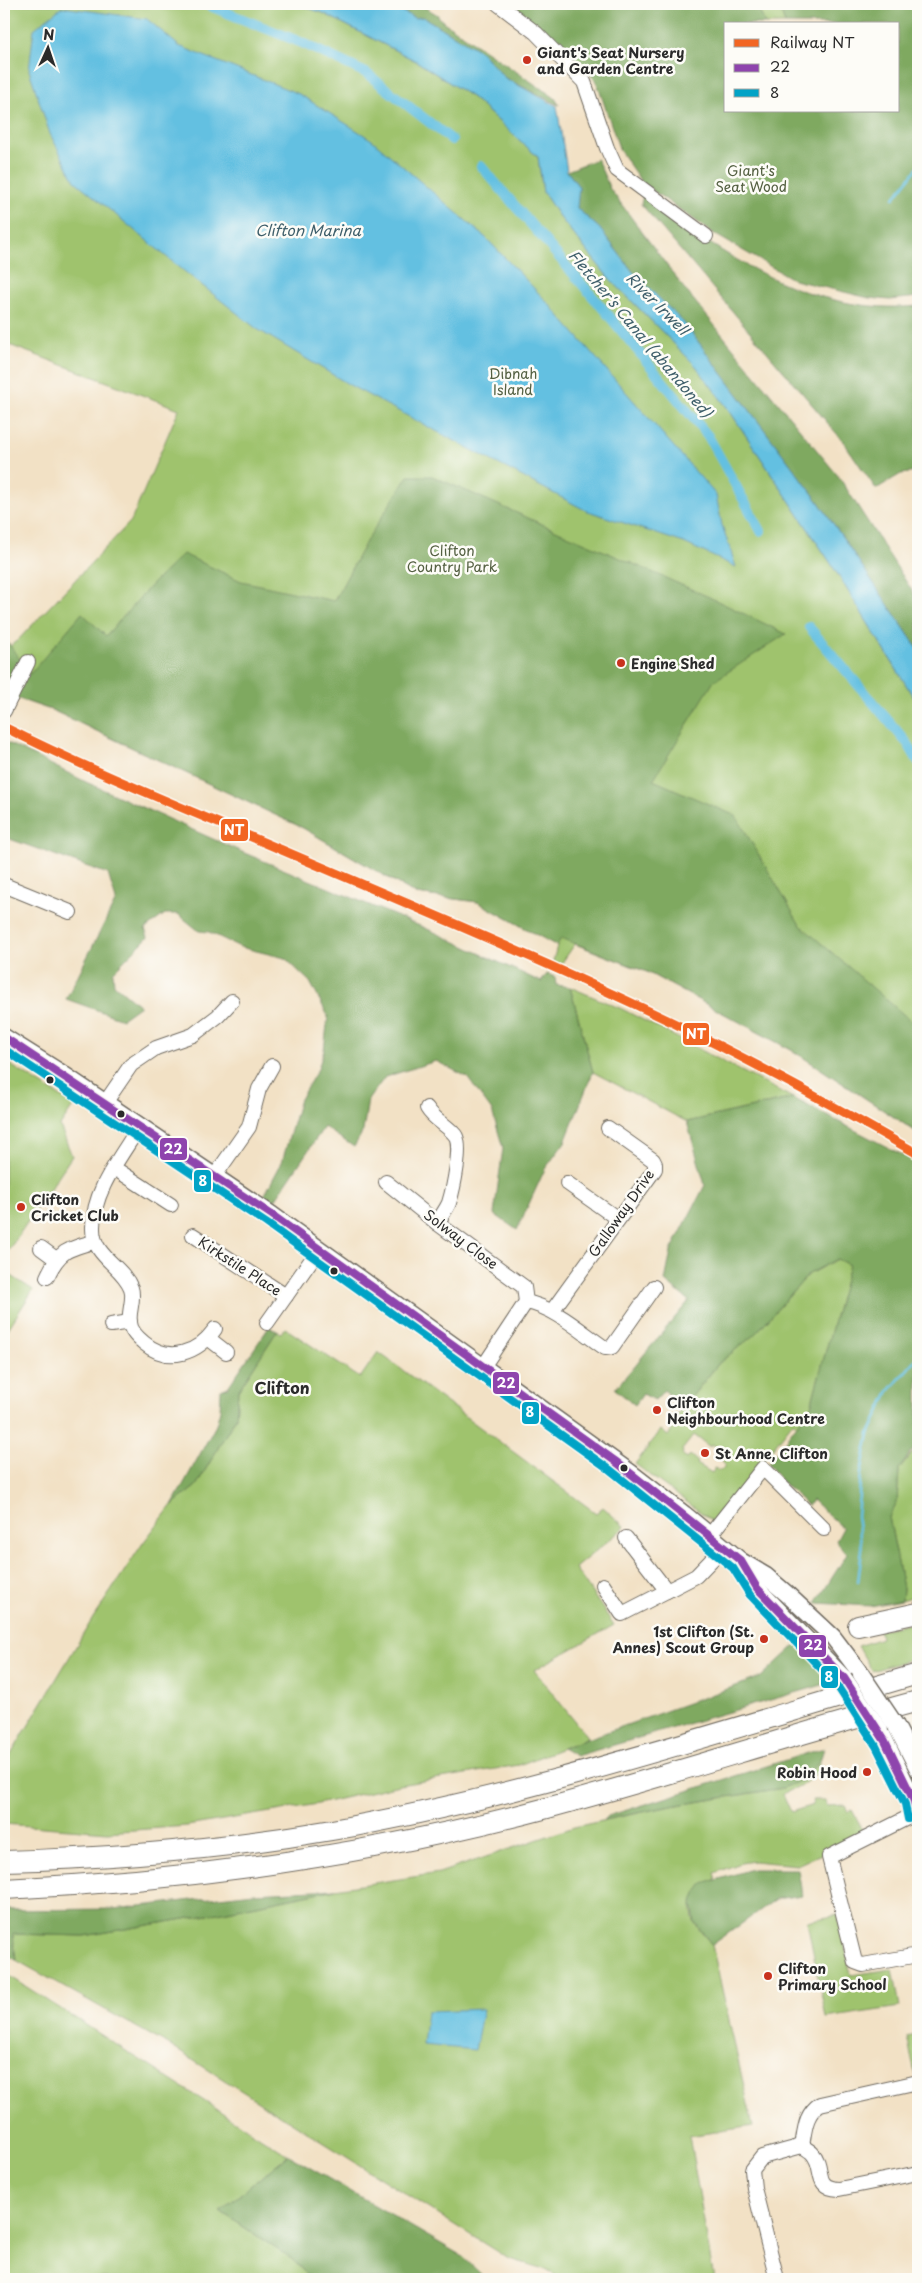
<svg xmlns="http://www.w3.org/2000/svg" width="922" height="2283" font-family="'Playpen Sans',sans-serif">
	<rect width="100%" height="100%" fill="#fdfcf7"/>
	<filter id="ink" filterUnits="userSpaceOnUse"><feTurbulence type="fractalNoise" baseFrequency=".02" numOctaves="2"/><feDisplacementMap in="SourceGraphic" scale="10" xChannelSelector="R" yChannelSelector="G"/><feConvolveMatrix kernelMatrix="1 2 1 2 8 2 1 2 1" color-interpolation-filters="sRGB"/></filter>
	<filter id="wash" filterUnits="userSpaceOnUse"><feTurbulence type="fractalNoise" baseFrequency=".0096" numOctaves="4" result="noise"/><feDisplacementMap in="SourceGraphic" scale="20" xChannelSelector="R" yChannelSelector="G"/><feGaussianBlur stdDeviation="1.12" result="paint"/><feColorMatrix in="noise" values="0 0 0 0 0 0 0 0 0 0 0 0 0 0 0 0 0 1.4 0 .05"/><feComposite in="paint" operator="in"/></filter>
	<g filter="url(#wash)">
		<rect width="100%" height="100%" fill="#f2e1c5"/>
		<g fill="#9fc36d" stroke="#65774c" fill-rule="evenodd">
			<polygon points="4,4 296,4 323,13 416,61 473,98 538,157 543,192 558,215 608,277 696,366 729,410 830,562 918,704 918,1133 795,1052 647,972 575,944 561,964 553,961 557,946 478,902 416,894 303,828 54,711 19,699 15,702 6,719 4,718 4,637 10,646 18,640 131,521 179,409 4,343"/>
			<polygon points="755,4 779,4 785,24 766,24"/>
			<polygon points="570,987 622,1009 793,1098 687,1122 593,1072"/>
			<polygon points="4,1061 74,1105 60,1126 72,1156 4,1257"/>
			<path d="M838,1259L849,1265L811,1406L797,1425L793,1422L715,1523L635,1464L661,1430L668,1436L678,1422L674,1419L719,1363L755,1334L809,1274ZM694,1435L710,1447L712,1444L721,1450L723,1448L729,1452L722,1461L725,1464L723,1469L719,1471L715,1468L712,1473L697,1464L698,1462L690,1455L687,1459L682,1455L683,1452L682,1450Z"/>
			<polygon points="4,1271 33,1290 8,1329 4,1327"/>
			<polygon points="285,1328 360,1378 378,1352 596,1513 603,1507 625,1527 575,1568 614,1625 534,1670 588,1738 519,1765 399,1785 318,1804 187,1826 108,1832 4,1824 4,1766 93,1618 143,1543 172,1505 196,1486 236,1417 238,1391 277,1331 281,1333"/>
			<polygon points="918,1446 918,1595 902,1600 903,1588 889,1517 897,1502 899,1470"/>
			<polygon points="918,1622 918,1657 872,1671 858,1646 881,1638 879,1630"/>
			<path d="M820,1761C819,1779 797,1787 783,1794L791,1812L813,1805V1800H826L827,1806L845,1805L848,1812L852,1810L865,1834L797,1865L754,1861L741,1863L714,1873L716,1879C698,1887 686,1903 695,1923C699,1931 707,1938 712,1945L753,2126L689,2136L714,2279H562L544,2269L507,2258L172,2047L16,1960L12,1934L84,1936L208,1915L335,1889L439,1873L574,1827L671,1806L783,1788L803,1780Z"/>
			<polygon points="838,1915 851,1975 893,1969 900,2007 826,2018 807,1921"/>
			<polygon points="4,1975 8,1975 288,2155 220,2211 293,2260 311,2279 4,2279"/>
			<polygon points="918,2034 918,2073 915,2074 907,2037"/>
		</g>
		<g fill="#7fa960" stroke="#556a46">
			<polygon points="387,4 404,4 414,9 419,4 438,15 438,17 445,23 555,98 559,105 505,78 480,51 423,17 415,18"/>
			<polygon points="506,4 755,4 766,24 726,24 726,111 898,111 898,24 785,24 779,4 918,4 918,297 890,300 869,298 794,280 716,235 642,183 620,151 596,80 546,36"/>
			<polygon points="597,159 610,189 683,287 839,477 918,600 918,649 818,501 684,323 633,272 600,229 577,208 579,187 567,171"/>
			<path d="M643,196C725,257 811,316 918,306V472L901,474L876,489L843,441L641,204Z"/>
			<polygon points="408,476 432,476 709,597 786,634 714,681 653,780 736,816 800,925 918,1027 918,1133 795,1052 647,972 561,938 557,946 478,902 416,894 303,828 54,711 19,699 15,702 6,719 4,718 4,637 30,674 82,613 106,636 152,584 183,554 241,581 334,601 367,540"/>
			<polygon points="4,741 86,782 242,852 432,931 541,982 547,974 555,977 556,985 570,987 593,1072 565,1142 545,1169 517,1230 494,1214 503,1148 492,1111 467,1077 436,1061 385,1077 368,1100 363,1131 354,1147 324,1127 273,1203 264,1196 282,1162 300,1099 318,1069 324,1050 328,1016 310,982 285,958 240,947 209,932 199,931 178,914 165,914 145,929 148,937 113,972 114,984 140,1006 122,1019 66,999 116,900 108,874 4,837"/>
			<polygon points="793,1098 918,1163 918,1446 911,1452 899,1470 897,1502 889,1517 903,1588 902,1600 871,1606 816,1603 847,1554 836,1541 843,1528 812,1500 808,1506 781,1481 768,1463 811,1406 849,1265 837,1259 809,1274 755,1334 719,1363 683,1407 664,1390 655,1400 643,1394 635,1405 615,1389 689,1301 665,1281 671,1251 705,1185 687,1122"/>
			<polygon points="269,1327 277,1331 238,1391 236,1417 196,1486 172,1505 216,1425 220,1410 221,1390 228,1387"/>
			<polygon points="801,1640 833,1682 576,1756 562,1748 761,1677"/>
			<polygon points="824,1748 820,1761 803,1780 783,1788 671,1806 604,1820 608,1816"/>
			<polygon points="752,1869 798,1869 802,1895 776,1899 712,1945 695,1923 692,1904 697,1892 703,1884"/>
			<polygon points="335,1889 208,1915 84,1936 13,1934 16,1960 4,1953 4,1910 114,1909 254,1893"/>
			<polygon points="288,2155 462,2256 486,2279 311,2279 293,2260 220,2211"/>
		</g>
		<g fill="#63c0e1" stroke="#477686">
			<polygon points="296,4 387,4 415,18 423,17 480,51 505,78 557,106 567,171 579,187 577,208 600,229 633,272 684,323 818,501 918,649 918,704 830,562 729,410 696,366 608,277 558,215 543,192 538,157 473,98 416,61 323,13"/>
			<polygon points="62,7 147,19 179,46 299,94 372,140 486,238 548,303 716,495 722,525 736,567 684,543 585,510 353,387 257,329 174,263 75,181 50,134 29,70 34,29"/>
			<polygon points="483,2009 475,2050 423,2045 427,2011"/>
		</g>
		<g fill="none" stroke-linecap="round" stroke-linejoin="round">
			<g stroke="#63c0e1" stroke-width="2.5">
				<polyline points="918,33 918,47"/>
				<polyline points="894,198 918,167"/>
				<polyline points="858,1582 862,1550 857,1516 861,1473 869,1434 889,1391 918,1357"/>
			</g>
			<g stroke="#63c0e1" stroke-width="10">
				<polyline points="205,4 300,42 366,73 452,140"/>
				<polyline points="481,166 605,311 708,436 761,531"/>
				<polyline points="809,627 908,744 918,761"/>
			</g>
		</g>
	</g>
	<g filter="url(#ink)">
		<g fill="none" stroke-linecap="round" stroke-linejoin="round">
			<g stroke="#716b61" stroke-width="16">
				<g id="minor">
					<polyline points="498,4 536,33 584,82 607,148 617,170 706,236"/>
					<polyline points="4,711 28,662"/>
					<polyline points="4,885 70,912"/>
					<polyline points="105,1103 131,1065 156,1048 193,1035 218,1016 232,1001"/>
					<path d="M427,1108C434,1120 446,1124 455,1135C463,1145 453,1190 449,1203C446,1210 441,1216 437,1223"/>
					<path d="M139,1127C120,1158 92,1192 93,1229C93,1257 122,1265 131,1288C135,1299 128,1311 130,1322C130,1331 138,1338 144,1343C169,1364 198,1353 215,1329"/>
					<polyline points="114,1168 171,1205"/>
					<polyline points="214,1177 249,1127 259,1089 272,1066"/>
					<polyline points="386,1182 437,1223 524,1287 526,1302"/>
					<polyline points="567,1183 618,1219"/>
					<polyline points="193,1235 286,1296"/>
					<polyline points="41,1248 56,1259"/>
					<path d="M47,1277C59,1251 67,1249 94,1242"/>
					<polyline points="552,1311 655,1169 655,1164 653,1160 608,1128"/>
					<polyline points="267,1323 319,1249"/>
					<polyline points="111,1325 130,1322"/>
					<polyline points="208,1338 226,1352"/>
					<path d="M483,1367L526,1302C556,1308 580,1331 605,1348L612,1347L654,1287"/>
					<polyline points="710,1535 763,1468 824,1529"/>
					<polyline points="626,1538 667,1591"/>
					<polyline points="603,1585 622,1614 696,1576 724,1547"/>
					<polyline points="917,1813 829,1857 855,1962 863,1965 918,1955"/>
					<path d="M802,2146C805,2129 805,2114 820,2104L918,2082"/>
					<path d="M777,2279L754,2188L752,2170L762,2157L802,2146C805,2148 810,2151 812,2153C826,2167 812,2188 839,2189L918,2173"/>
				</g>
			</g>
			<g stroke="#716b61" stroke-width="19">
				<g id="major">
					<polyline points="4,1037 58,1071 272,1215 631,1473 684,1514 741,1561 766,1576 787,1594 833,1637 861,1674"/>
					<polyline points="742,1563 757,1588 844,1678"/>
					<polyline points="896,1726 918,1769"/>
					<polyline points="880,1730 914,1801 918,1817"/>
				</g>
			</g>
			<g stroke="#716b61" stroke-width="22">
				<g id="highway">
					<polyline points="858,1626 918,1613"/>
					<path d="M4,1861C114,1858 223,1849 332,1830C531,1795 724,1730 918,1674"/>
					<path d="M4,1889C187,1881 370,1855 547,1808C672,1775 794,1734 918,1701"/>
				</g>
			</g>
			<use href="#minor" stroke="#fff" stroke-width="14"/>
			<use href="#major" stroke="#fff" stroke-width="16"/>
			<use href="#highway" stroke="#fff" stroke-width="20"/>
			<g stroke="#716b61" stroke-width="19" stroke-linecap="butt">
				<g id="major-bridge">
					<polyline points="861,1674 896,1726"/>
					<polyline points="844,1678 880,1730"/>
				</g>
			</g>
			<use href="#major-bridge" stroke="#fff" stroke-width="16"/>
			<g stroke="#fdfcf7" stroke-width="11">
				<polyline id="bus-1" points="4,1037 272,1215 615,1461 741,1561 757,1588 844,1678 885,1741 914,1801 918,1817"/>
			</g>
			<g stroke="#fdfcf7" stroke-width="11">
				<polyline id="bus-2" points="4,1049 266,1223 609,1469 733,1568 750,1595 836,1684 876,1746 905,1804 908,1819"/>
			</g>
			<use href="#bus-1" stroke="#8e44ad" stroke-width="8"/>
			<use href="#bus-2" stroke="#02a3c6" stroke-width="8"/>
			<g stroke="#fdfcf7" stroke-width="12">
				<path id="rail-1" d="M4,727C95,773 189,810 282,850C391,897 501,942 608,992C714,1040 817,1096 918,1154"/>
			</g>
			<use href="#rail-1" stroke="#f26522" stroke-width="9"/>
		</g>
	</g>
	<g fill="#c8321e" stroke="#fdfcf7" stroke-width="2">
		<circle cx="527" cy="60" r="5"/>
		<circle cx="621" cy="663" r="5"/>
		<circle cx="21" cy="1207" r="5"/>
		<circle cx="657" cy="1410" r="5"/>
		<circle cx="705" cy="1453" r="5"/>
		<circle cx="764" cy="1639" r="5"/>
		<circle cx="867" cy="1772" r="5"/>
		<circle cx="768" cy="1976" r="5"/>
	</g>
	<g fill="#2b2b2b" stroke="#fdfcf7" stroke-width="2">
		<circle cx="50" cy="1080" r="4.5"/>
		<circle cx="121" cy="1114" r="4.5"/>
		<circle cx="334" cy="1271" r="4.5"/>
		<circle cx="624" cy="1468" r="4.5"/>
	</g>
	<g text-anchor="middle" dominant-baseline="central" stroke-width="5" stroke-linejoin="round" paint-order="stroke">
		<g font-size="14" font-weight="bold" fill="#2b2b2b" stroke="#fdfcf7" text-anchor="start">
			<text x="537" y="52">Giant's Seat Nursery<tspan x="537" dy="16">and Garden Centre</tspan></text>
			<text x="631" y="663">Engine Shed</text>
			<text x="31" y="1199">Clifton<tspan x="31" dy="16">Cricket Club</tspan></text>
			<text x="667" y="1402">Clifton<tspan x="667" dy="16">Neighbourhood Centre</tspan></text>
			<text x="715" y="1453">St Anne, Clifton</text>
			<text x="754" y="1631" text-anchor="end">1st Clifton (St.<tspan x="754" dy="16">Annes) Scout Group</tspan></text>
			<text x="857" y="1772" text-anchor="end">Robin Hood</text>
			<text x="778" y="1968">Clifton<tspan x="778" dy="16">Primary School</tspan></text>
		</g>
		<g font-size="14" fill="#546042" stroke="#fdfcf7">
			<text x="751" y="170">Giant's<tspan x="751" dy="16">Seat Wood</tspan></text>
			<text x="513" y="373">Dibnah<tspan x="513" dy="16">Island</tspan></text>
			<text x="452" y="550">Clifton<tspan x="452" dy="16">Country Park</tspan></text>
		</g>
		<g font-size="14" fill="#2b2b2b" stroke="#fdfcf7">
			<text transform="translate(621 1213) rotate(-55)">Galloway Drive</text>
			<text transform="translate(461 1239) rotate(37)">Solway Close</text>
			<text transform="translate(240 1266) rotate(33)">Kirkstile Place</text>
		</g>
		<g font-size="15" font-style="italic" fill="#3f5f6b" stroke="#fdfcf7">
			<text x="308" y="229">Clifton Marina</text>
			<text transform="translate(658 303) rotate(45)">River Irwell</text>
			<text transform="translate(641 333) rotate(50)">Fletcher's Canal (abandoned)</text>
		</g>
		<g font-size="16" font-weight="bold" fill="#2b2b2b" stroke="#fdfcf7">
			<text x="282" y="1387">Clifton</text>
		</g>
	</g>
	<g stroke="#fdfcf7" stroke-width="2">
		<rect x="220" y="818" width="29" height="24" rx="5" fill="#f26522"/>
		<rect x="682" y="1022" width="28" height="24" rx="5" fill="#f26522"/>
		<rect x="159" y="1137" width="29" height="24" rx="5" fill="#8e44ad"/>
		<rect x="193" y="1169" width="19" height="24" rx="5" fill="#02a3c6"/>
		<rect x="492" y="1371" width="28" height="24" rx="5" fill="#8e44ad"/>
		<rect x="521" y="1401" width="19" height="24" rx="5" fill="#02a3c6"/>
		<rect x="798" y="1634" width="29" height="24" rx="5" fill="#8e44ad"/>
		<rect x="820" y="1665" width="19" height="24" rx="5" fill="#02a3c6"/>
	</g>
	<g font-size="14" text-anchor="middle" font-weight="bold" fill="#fff">
		<text x="234" y="835">NT</text>
		<text x="696" y="1039">NT</text>
		<text x="173" y="1154">22</text>
		<text x="203" y="1186">8</text>
		<text x="506" y="1388">22</text>
		<text x="530" y="1417">8</text>
		<text x="813" y="1650">22</text>
		<text x="829" y="1682">8</text>
	</g>
	<rect width="922" height="2283" fill="none" stroke="#fdfcf7" stroke-width="20"/>
	<rect x="724" y="22" width="175" height="90" fill="#fdfcf7" stroke="#a9a8a5"/>
	<rect x="734" y="39" width="25" height="8" fill="#f26522" stroke="#a9a8a5"/>
	<text x="770" y="48" font-size="15" fill="#2b2b2b">Railway NT</text>
	<rect x="734" y="64" width="25" height="8" fill="#8e44ad" stroke="#a9a8a5"/>
	<text x="770" y="72" font-size="15" fill="#2b2b2b">22</text>
	<rect x="734" y="89" width="25" height="8" fill="#02a3c6" stroke="#a9a8a5"/>
	<text x="770" y="98" font-size="15" fill="#2b2b2b">8</text>
	<g transform="translate(48 48) rotate(3)" stroke="#fdfcf7" stroke-width="4" paint-order="stroke">
	<path d="M0-4L9 19L0 12L-9 19Z" fill="#2b2b2b"/>
	<text y="-8" font-size="14" font-weight="bold" text-anchor="middle" fill="#2b2b2b">N</text>
	</g>
</svg>
